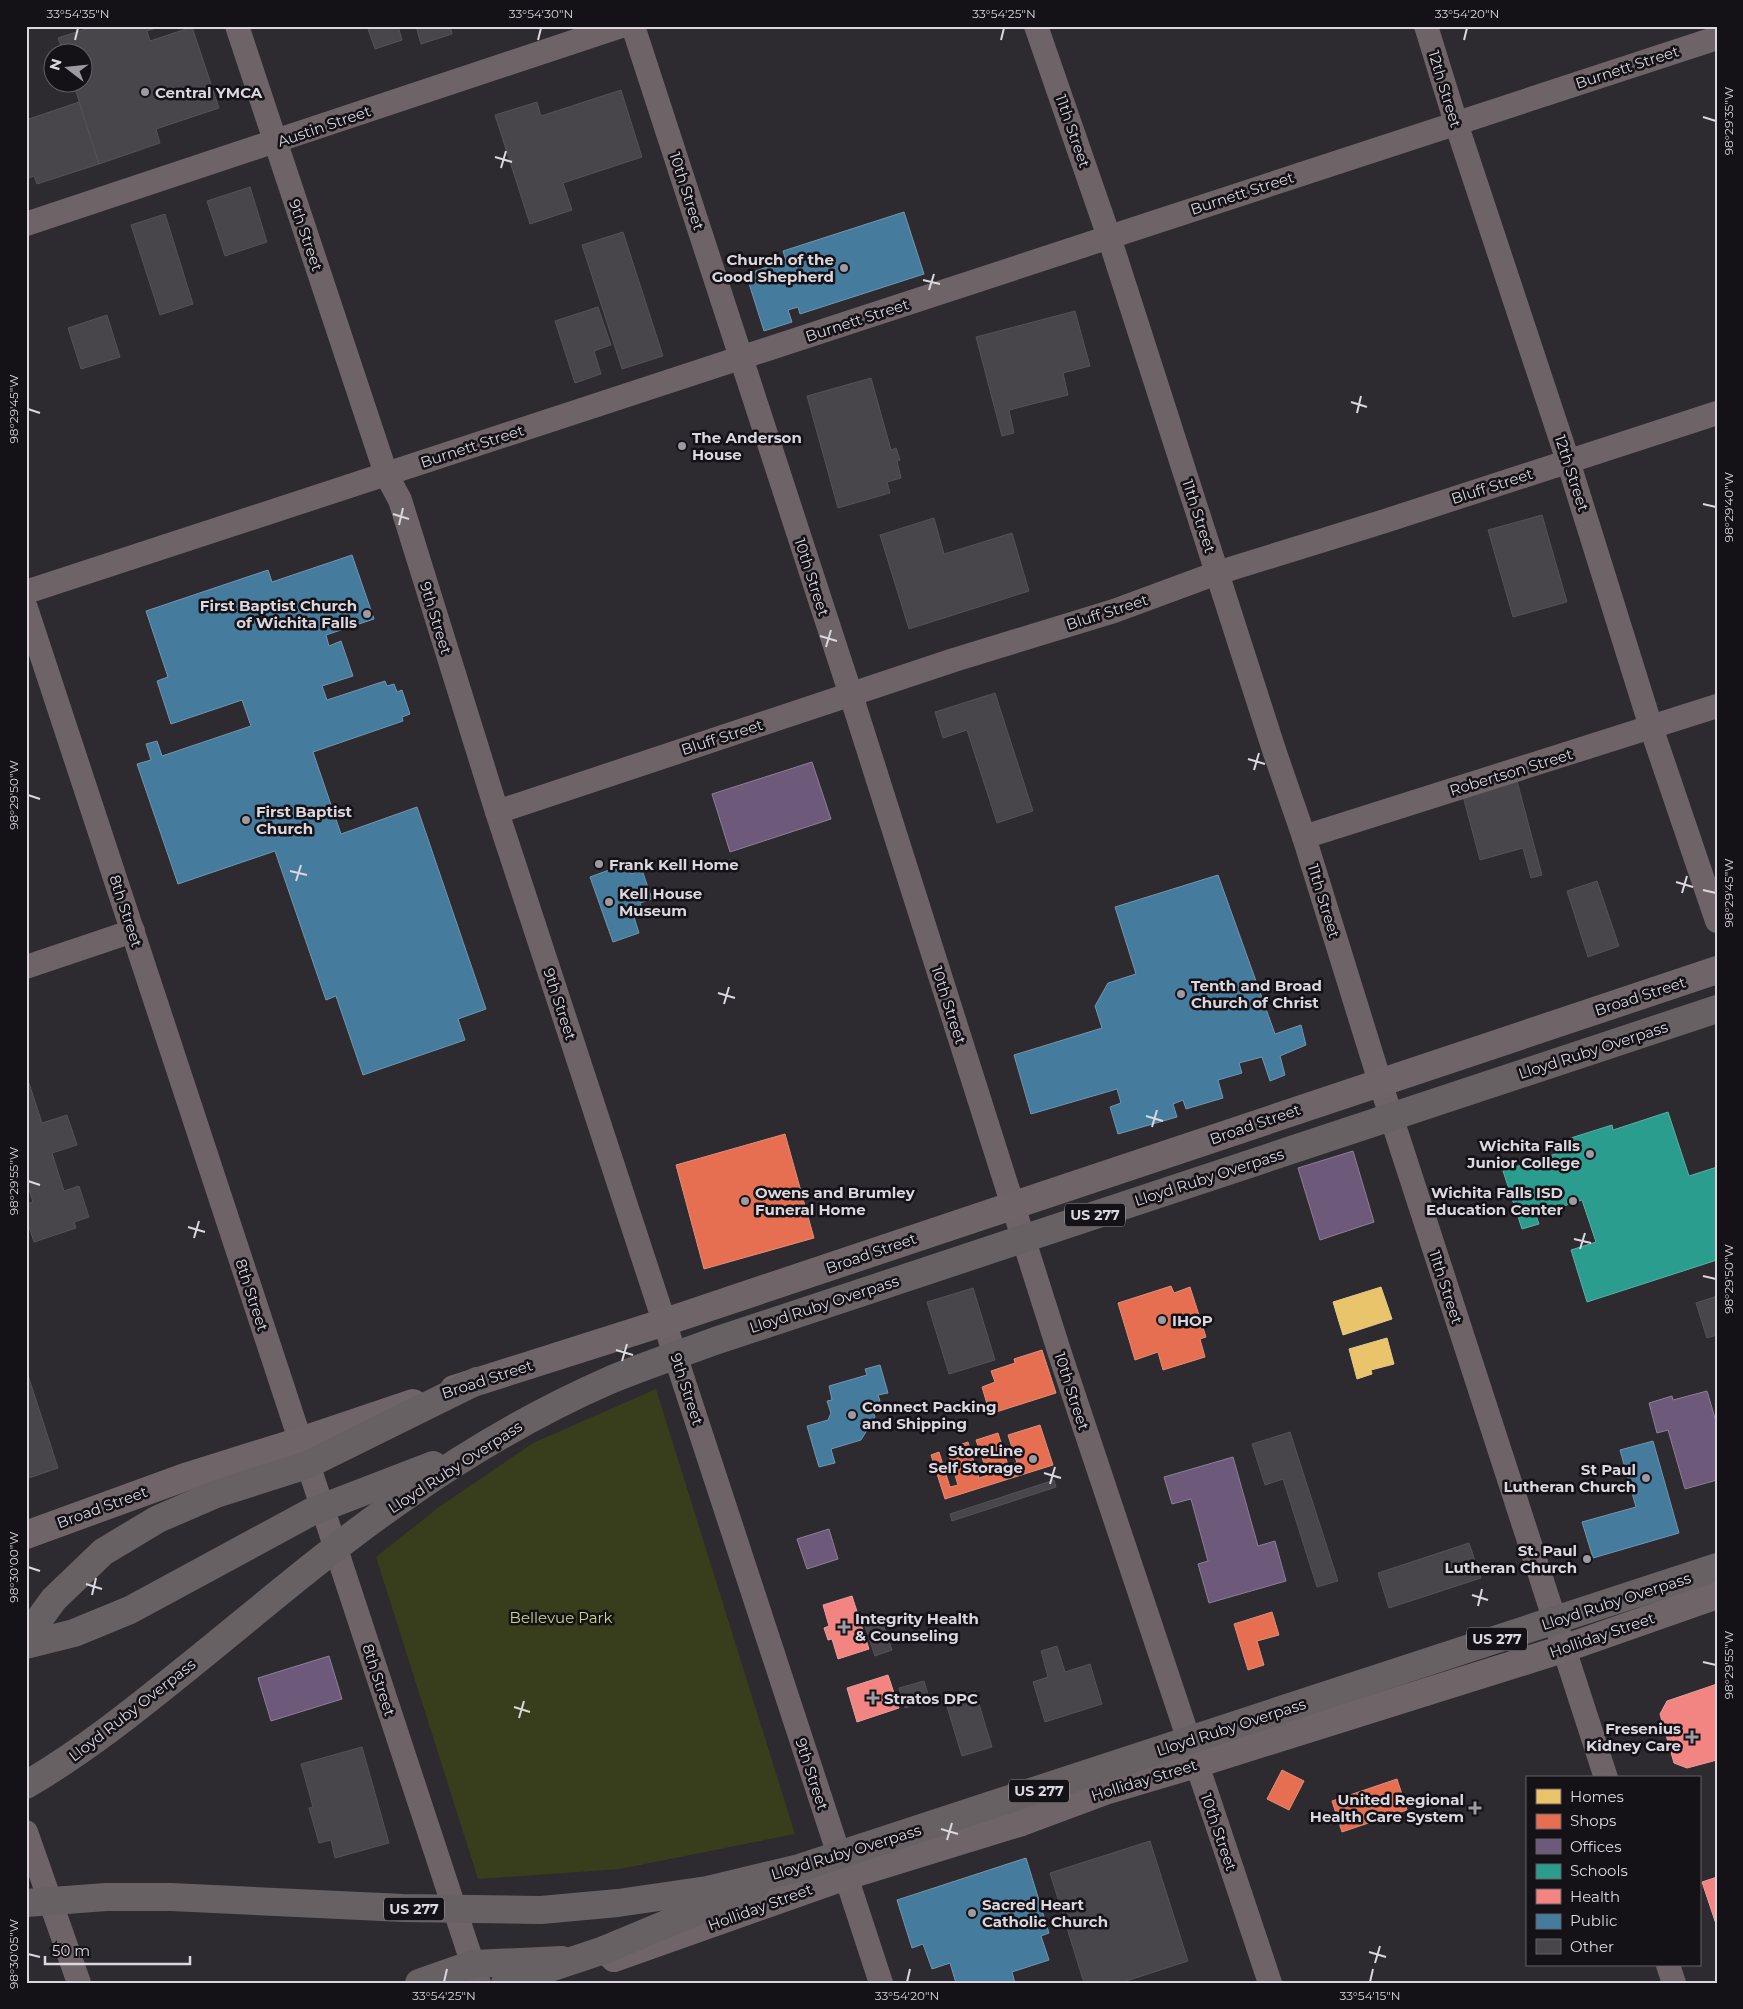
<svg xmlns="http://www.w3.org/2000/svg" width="1743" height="2009" font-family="Montserrat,sans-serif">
	<rect width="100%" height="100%" fill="#2d2a30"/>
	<polygon fill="#383d1c" points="656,1389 795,1834 620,1869 478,1879 376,1557 439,1507 533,1443"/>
	<g fill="#e9c46a" stroke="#e5ca8d">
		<polygon points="1381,1287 1392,1319 1343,1335 1333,1302"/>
		<polygon points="1387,1338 1394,1364 1371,1370 1372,1374 1357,1379 1349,1349"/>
	</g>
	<g fill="#e76f51" stroke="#e38e7b">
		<polygon points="785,1134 814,1238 704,1269 676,1165"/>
		<polygon points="1171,1286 1174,1293 1190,1287 1206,1337 1200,1339 1205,1357 1163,1370 1158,1352 1135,1360 1118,1303"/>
		<polygon points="1042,1350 1056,1393 990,1414 982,1387 995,1382 991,1371 1015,1363 1014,1359"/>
		<polygon points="1040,1425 1053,1465 945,1499 931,1455 939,1452 950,1487 958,1485 947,1449 968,1442 979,1478 988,1475 976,1440 998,1433 1008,1465 1017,1463 1008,1435"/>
		<polygon points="1272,1612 1279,1635 1257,1641 1264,1665 1248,1670 1234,1624"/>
		<polygon points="1282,1770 1304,1781 1289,1810 1267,1799"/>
		<polygon points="1397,1779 1407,1810 1342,1832 1332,1801"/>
	</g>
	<g fill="#6d597a" stroke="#8e7f98">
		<polygon points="812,762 831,819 730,852 712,794"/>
		<polygon points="1353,1151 1374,1222 1320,1240 1298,1168"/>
		<polygon points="1707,1391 1717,1425 1717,1480 1685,1489 1668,1430 1657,1433 1649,1403 1672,1396 1673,1400"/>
		<polygon points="1233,1457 1258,1546 1275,1541 1286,1581 1209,1603 1198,1564 1208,1561 1191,1499 1172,1504 1164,1477"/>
		<polygon points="829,1529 838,1559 807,1569 797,1539"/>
		<polygon points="329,1656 342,1699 271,1721 258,1678"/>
	</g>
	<polygon fill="#2a9d8f" stroke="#5faea7" points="1668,1112 1689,1176 1717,1167 1717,1260 1587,1302 1571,1250 1596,1242 1582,1200 1536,1215 1539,1224 1522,1229 1503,1171 1558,1153 1555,1143 1612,1125 1613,1130"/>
	<g fill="#f28482" stroke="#eb9d9e">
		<polygon points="852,1596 869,1649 838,1659 832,1639 828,1640 824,1628 829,1626 823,1605"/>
		<polygon points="888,1675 899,1708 857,1722 847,1688"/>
		<polygon points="1717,1684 1717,1760 1687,1768 1674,1763 1660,1714 1667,1701"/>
		<polygon points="1717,1877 1717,1927 1702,1882"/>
	</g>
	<g fill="#457b9d" stroke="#7297b0">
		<polygon points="904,212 924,274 800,314 798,307 788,310 792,322 764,331 746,274 786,261 783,251"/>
		<polygon points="352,555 374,619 326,635 329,646 341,641 353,676 322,686 327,700 385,681 387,686 394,684 397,692 402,690 410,714 402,717 403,721 313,752 341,834 417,807 486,1009 458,1019 465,1040 363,1075 336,996 326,1000 275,851 178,884 137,764 151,760 146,744 157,741 162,756 251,726 242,700 171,724 157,681 168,677 146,611 268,570 272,582"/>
		<polygon points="628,863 631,874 642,870 652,899 640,903 644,914 634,917 639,933 613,942 590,877"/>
		<polygon points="1218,875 1275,1034 1301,1025 1306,1045 1280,1056 1285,1075 1270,1081 1262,1057 1239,1063 1242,1073 1218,1080 1223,1098 1186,1109 1183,1100 1173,1104 1177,1117 1118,1134 1110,1107 1121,1103 1117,1089 1031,1114 1014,1055 1102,1028 1095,1006 1108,983 1136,974 1115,907"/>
		<polygon points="880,1365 888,1393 878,1395 880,1401 871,1404 875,1417 861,1440 831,1449 835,1463 819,1467 807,1426 828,1420 831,1413 827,1401 832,1400 829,1386 867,1375 865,1369"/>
		<polygon points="1653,1441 1679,1533 1593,1558 1582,1522 1636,1507 1620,1450"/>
		<polygon points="1026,1858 1049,1933 1041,1936 1049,1960 1012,1972 1015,1983 956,1983 950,1963 932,1969 923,1944 912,1948 897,1900"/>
	</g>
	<g fill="#49464b" stroke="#545256">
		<polygon points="95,26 161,26 147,31 150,41 192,27 219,108 156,129 160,143 99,164 73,82 82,82 82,52 63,52 58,38"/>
		<polygon points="367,26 398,26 402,40 375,49"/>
		<polygon points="416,26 450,26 452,34 421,44"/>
		<polygon points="621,90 642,157 563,183 572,210 530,224 495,115 537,102 541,116"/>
		<polygon points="79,102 99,164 37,184 34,176 26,179 26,120"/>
		<polygon points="250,187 267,242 225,256 207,201"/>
		<polygon points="165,214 193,304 160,315 131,225"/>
		<polygon points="623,232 663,356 622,369 582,245"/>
		<polygon points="598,307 611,345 594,351 601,374 575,383 555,321"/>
		<polygon points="1075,311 1090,366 1063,373 1068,395 1009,410 1014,433 1002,436 976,337"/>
		<polygon points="107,315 120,357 81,369 68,328"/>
		<polygon points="871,378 891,450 896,448 900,460 897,461 901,478 887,482 890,493 838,508 807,396"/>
		<polygon points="1542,515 1567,602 1513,617 1488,530"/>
		<polygon points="934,518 944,554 1012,533 1029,591 909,629 880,535"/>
		<polygon points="995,693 1033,811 997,823 967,730 943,738 935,712"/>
		<polygon points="1517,781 1542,875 1531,878 1523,848 1480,860 1463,796"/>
		<polygon points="1597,881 1619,946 1588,957 1567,891"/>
		<polygon points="29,1083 42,1123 67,1115 77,1145 52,1153 64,1191 79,1186 89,1217 74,1222 76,1228 34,1242 26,1218 26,1204 33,1202 26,1181 26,1084"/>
		<polygon points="973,1288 995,1360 949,1374 927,1302"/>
		<polygon points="1717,1296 1717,1335 1707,1338 1696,1303"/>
		<polygon points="26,1369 58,1468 26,1479"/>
		<polygon points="1290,1432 1338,1581 1317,1587 1283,1479 1265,1485 1252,1444"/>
		<polygon points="1054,1480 1056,1487 952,1521 950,1514"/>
		<polygon points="1469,1543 1481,1578 1389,1608 1378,1573"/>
		<polygon points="881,1617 892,1650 875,1656 864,1623"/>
		<polygon points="1057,1646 1065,1672 1090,1664 1102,1704 1045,1722 1033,1682 1048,1677 1041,1651"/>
		<polygon points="924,1681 930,1701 905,1708 899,1688"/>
		<polygon points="975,1691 992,1747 962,1756 945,1700"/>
		<polygon points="362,1747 389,1843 335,1858 331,1840 319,1843 309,1808 313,1807 301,1764"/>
		<polygon points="1150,1841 1188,1961 1120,1983 1084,1983 1050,1873"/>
	</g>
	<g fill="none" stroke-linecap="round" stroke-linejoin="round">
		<g stroke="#6e6366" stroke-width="24">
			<polyline points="237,26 386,474 400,500 497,812 881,1983"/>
			<polyline points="633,26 851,695 1060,1354 1270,1983"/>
			<polyline points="1036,26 1109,237 1274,750 1304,837 1380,1082 1606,1778"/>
			<polyline points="1426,26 1456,123 1568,461 1651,727 1717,921"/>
			<polyline points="26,224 621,26"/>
			<polyline points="26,592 1717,38"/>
			<polyline points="26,608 479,1983"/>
			<polyline points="497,812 954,660 1114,611 1217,573 1385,521 1717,413"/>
			<polyline points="1304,837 1717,706"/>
			<polyline points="26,967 133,931"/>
			<polyline points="26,1832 79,1983"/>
			<polyline points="1668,1965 1674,1983"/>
		</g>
		<g stroke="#6f6467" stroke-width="28">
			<polyline points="454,1389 665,1322 1717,970"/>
			<polyline points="26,1535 188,1476 300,1441 413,1403"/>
			<polyline points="614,1958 846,1876 1022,1822 1108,1790 1196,1764 1563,1649 1717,1595"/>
		</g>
		<g stroke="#686164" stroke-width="28">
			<polyline points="26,1637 54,1599 103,1552 158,1519 216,1494 307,1465 477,1381"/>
			<polyline points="604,1950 755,1887"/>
			<polyline points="419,1983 473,1964 562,1960"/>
		</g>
		<g stroke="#686164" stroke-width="28">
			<polyline points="26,1645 74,1633 130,1610 311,1512 433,1465"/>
			<path d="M26,1785C84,1751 135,1710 187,1668C258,1611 327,1551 402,1499C467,1453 537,1412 610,1380C644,1366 680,1354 715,1341L1717,1009"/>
			<polyline points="26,1903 106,1897 171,1897 403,1908 541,1910 618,1903 707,1890 799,1868 1717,1567"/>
			<polyline points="505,1983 604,1950"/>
		</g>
	</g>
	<path fill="none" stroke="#dbd7de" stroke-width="2" d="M75,40L78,28M538,40L541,28M1001,40L1004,28M1464,40L1467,28M1703,117L1716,121M495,157L512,162M501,168L506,151M923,280L940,284M929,290L934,274M1351,402L1367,407M28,409L40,413M1357,413L1361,396M1703,504L1716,507M393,514L409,519M399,525L403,508M820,636L837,641M826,647L831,630M1248,759L1265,764M1254,770L1259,753M28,795L40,799M290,871L307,875M296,881L301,865M1676,882L1693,887M1703,890L1716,893M1682,893L1687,876M718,993L735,998M724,1004L729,987M1146,1116L1163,1121M1152,1127L1157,1110M28,1181L40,1185M188,1227L205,1232M194,1238L199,1221M1574,1239L1591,1243M1580,1249L1585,1233M1703,1276L1716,1279M616,1350L633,1355M622,1361L627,1344M1044,1473L1061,1478M1050,1484L1055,1467M28,1567L40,1571M86,1584L102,1589M92,1595L96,1578M1472,1595L1488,1600M1478,1606L1482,1589M1703,1662L1716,1665M514,1707L530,1712M519,1718L524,1701M941,1829L958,1834M947,1840L952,1823M1369,1952L1386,1957M28,1954L40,1957M1375,1963L1380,1946M444,1982L447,1969M907,1982L910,1969M1370,1982L1373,1969"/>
	<g fill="#9e9aa1" stroke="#141117" stroke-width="2">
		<circle cx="145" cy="92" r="5"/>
		<circle cx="844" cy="268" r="5"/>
		<circle cx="682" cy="446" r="5"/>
		<circle cx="367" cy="614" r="5"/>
		<circle cx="246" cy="820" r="5"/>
		<circle cx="599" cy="864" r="5"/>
		<circle cx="609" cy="902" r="5"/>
		<circle cx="1181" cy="994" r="5"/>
		<circle cx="1590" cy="1154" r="5"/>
		<circle cx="745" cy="1201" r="5"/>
		<circle cx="1573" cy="1201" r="5"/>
		<circle cx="1162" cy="1320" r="5"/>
		<circle cx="852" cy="1415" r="5"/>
		<circle cx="1033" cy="1459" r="5"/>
		<circle cx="1646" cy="1478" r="5"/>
		<circle cx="1587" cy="1559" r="5"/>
		<path d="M841.5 1619.5h5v5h5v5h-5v5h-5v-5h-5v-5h5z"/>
		<path d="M870.5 1690.5h5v5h5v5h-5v5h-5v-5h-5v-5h5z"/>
		<path d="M1689.5 1729.5h5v5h5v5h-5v5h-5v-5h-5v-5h5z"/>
		<path d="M1472.5 1800.5h5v5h5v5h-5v5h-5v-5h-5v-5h5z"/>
		<circle cx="972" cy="1913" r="5"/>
	</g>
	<g text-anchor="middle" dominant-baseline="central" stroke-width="5" stroke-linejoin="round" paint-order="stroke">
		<g fill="#141117" stroke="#9f9ca2" stroke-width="1">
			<rect x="1065" y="1203.5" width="60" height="23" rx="4"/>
			<rect x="1467" y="1627.5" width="60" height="23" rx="4"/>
			<rect x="1009" y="1779.5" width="60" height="23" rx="4"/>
			<rect x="384" y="1897.5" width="60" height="23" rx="4"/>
		</g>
		<g font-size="14" font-weight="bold" fill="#dbd7de">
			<text x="1095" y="1215">US 277</text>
			<text x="1497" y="1639">US 277</text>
			<text x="1039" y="1791">US 277</text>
			<text x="414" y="1909">US 277</text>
		</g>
		<g font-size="15" fill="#dbd7de" stroke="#141117">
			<text transform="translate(1627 67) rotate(-18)">Burnett Street</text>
			<text transform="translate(1445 89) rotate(73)">12th Street</text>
			<text transform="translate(324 126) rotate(-19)">Austin Street</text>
			<text transform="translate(1073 131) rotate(71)">11th Street</text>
			<text transform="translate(687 191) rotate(72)">10th Street</text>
			<text transform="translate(1242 193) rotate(-18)">Burnett Street</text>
			<text transform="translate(306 235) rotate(71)">9th Street</text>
			<text transform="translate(857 320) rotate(-18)">Burnett Street</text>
			<text transform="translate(472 446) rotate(-18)">Burnett Street</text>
			<text transform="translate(1572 473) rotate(72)">12th Street</text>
			<text transform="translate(1492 486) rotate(-18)">Bluff Street</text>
			<text transform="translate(1199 516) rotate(72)">11th Street</text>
			<text transform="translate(812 577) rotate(72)">10th Street</text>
			<text transform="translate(1107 612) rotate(-18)">Bluff Street</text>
			<text transform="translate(436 618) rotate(73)">9th Street</text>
			<text transform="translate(722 737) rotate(-18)">Bluff Street</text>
			<text transform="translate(1511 772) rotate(-17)">Robertson Street</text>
			<text transform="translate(1324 901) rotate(73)">11th Street</text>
			<text transform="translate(126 911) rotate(72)">8th Street</text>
			<text transform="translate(1640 996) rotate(-18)">Broad Street</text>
			<text transform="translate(560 1004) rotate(72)">9th Street</text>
			<text transform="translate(949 1005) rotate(72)">10th Street</text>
			<text transform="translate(1593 1050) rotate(-18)">Lloyd Ruby Overpass</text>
			<text transform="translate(1255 1124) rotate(-19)">Broad Street</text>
			<text transform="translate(1209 1177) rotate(-18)">Lloyd Ruby Overpass</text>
			<text transform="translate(871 1253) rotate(-19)">Broad Street</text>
			<text transform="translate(1446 1287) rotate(72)">11th Street</text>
			<text transform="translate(252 1295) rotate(72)">8th Street</text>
			<text transform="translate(824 1304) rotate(-18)">Lloyd Ruby Overpass</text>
			<text transform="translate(487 1379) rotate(-18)">Broad Street</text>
			<text transform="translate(687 1389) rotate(72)">9th Street</text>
			<text transform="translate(1072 1391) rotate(72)">10th Street</text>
			<text transform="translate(455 1467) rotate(-33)">Lloyd Ruby Overpass</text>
			<text transform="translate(102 1507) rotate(-20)">Broad Street</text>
			<text transform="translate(1616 1601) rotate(-18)">Lloyd Ruby Overpass</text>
			<text transform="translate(1602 1635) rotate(-19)">Holliday Street</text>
			<text transform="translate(379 1680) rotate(72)">8th Street</text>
			<text transform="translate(132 1710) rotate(-38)">Lloyd Ruby Overpass</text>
			<text transform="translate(1231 1727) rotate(-18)">Lloyd Ruby Overpass</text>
			<text transform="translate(812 1774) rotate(72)">9th Street</text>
			<text transform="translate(1144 1780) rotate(-17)">Holliday Street</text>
			<text transform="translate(1219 1832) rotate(71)">10th Street</text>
			<text transform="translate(846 1852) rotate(-17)">Lloyd Ruby Overpass</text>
			<text transform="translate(760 1907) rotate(-20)">Holliday Street</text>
		</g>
		<g font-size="15" font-weight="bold" fill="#dbd7de" stroke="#141117" text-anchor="start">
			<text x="155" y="92">Central YMCA</text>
			<text x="834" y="259" text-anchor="end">Church of the<tspan x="834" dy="17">Good Shepherd</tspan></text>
			<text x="692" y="437">The Anderson<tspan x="692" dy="17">House</tspan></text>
			<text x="357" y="605" text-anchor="end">First Baptist Church<tspan x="357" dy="17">of Wichita Falls</tspan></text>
			<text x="256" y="811">First Baptist<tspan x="256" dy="17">Church</tspan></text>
			<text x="609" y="864">Frank Kell Home</text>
			<text x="619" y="893">Kell House<tspan x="619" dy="17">Museum</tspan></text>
			<text x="1191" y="985">Tenth and Broad<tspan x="1191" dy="17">Church of Christ</tspan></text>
			<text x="1580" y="1145" text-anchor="end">Wichita Falls<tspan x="1580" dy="17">Junior College</tspan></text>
			<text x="755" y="1192">Owens and Brumley<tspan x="755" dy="17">Funeral Home</tspan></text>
			<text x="1563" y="1192" text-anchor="end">Wichita Falls ISD<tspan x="1563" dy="17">Education Center</tspan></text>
			<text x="1172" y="1320">IHOP</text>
			<text x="862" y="1406">Connect Packing<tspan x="862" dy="17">and Shipping</tspan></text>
			<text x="1023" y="1450" text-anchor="end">StoreLine<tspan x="1023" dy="17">Self Storage</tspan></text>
			<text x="1636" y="1469" text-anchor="end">St Paul<tspan x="1636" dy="17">Lutheran Church</tspan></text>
			<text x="1577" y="1550" text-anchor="end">St. Paul<tspan x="1577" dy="17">Lutheran Church</tspan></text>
			<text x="855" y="1618">Integrity Health<tspan x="855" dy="17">&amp; Counseling</tspan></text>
			<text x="884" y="1698">Stratos DPC</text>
			<text x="1681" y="1728" text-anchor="end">Fresenius<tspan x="1681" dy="17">Kidney Care</tspan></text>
			<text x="1464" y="1799" text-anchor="end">United Regional<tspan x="1464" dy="17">Health Care System</tspan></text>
			<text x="982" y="1904">Sacred Heart<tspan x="982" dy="17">Catholic Church</tspan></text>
		</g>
		<g font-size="15" fill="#cad68e" stroke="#141117">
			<text x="561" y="1617">Bellevue Park</text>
		</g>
	</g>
	<rect width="1743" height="2009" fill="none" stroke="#141117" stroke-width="55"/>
	<rect x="1526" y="1776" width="175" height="190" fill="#141117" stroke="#646067"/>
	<rect x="1536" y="1789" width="25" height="15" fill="#e9c46a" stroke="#646067"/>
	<text x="1570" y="1802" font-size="15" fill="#dbd7de">Homes</text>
	<rect x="1536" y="1814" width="25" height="15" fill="#e76f51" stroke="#646067"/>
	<text x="1570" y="1826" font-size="15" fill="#dbd7de">Shops</text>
	<rect x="1536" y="1839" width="25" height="15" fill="#6d597a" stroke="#646067"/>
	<text x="1570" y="1852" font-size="15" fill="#dbd7de">Offices</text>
	<rect x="1536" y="1864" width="25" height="15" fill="#2a9d8f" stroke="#646067"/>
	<text x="1570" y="1876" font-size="15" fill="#dbd7de">Schools</text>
	<rect x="1536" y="1889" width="25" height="15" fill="#f28482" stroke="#646067"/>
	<text x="1570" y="1902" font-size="15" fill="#dbd7de">Health</text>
	<rect x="1536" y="1914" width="25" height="15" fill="#457b9d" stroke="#646067"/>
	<text x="1570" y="1926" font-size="15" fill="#dbd7de">Public</text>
	<rect x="1536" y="1939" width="25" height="15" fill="#49464b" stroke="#646067"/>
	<text x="1570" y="1952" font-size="15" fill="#dbd7de">Other</text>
	<g transform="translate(68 68) rotate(286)"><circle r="24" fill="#141117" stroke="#646067"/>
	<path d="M0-4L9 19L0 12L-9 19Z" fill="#9e9aa1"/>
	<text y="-8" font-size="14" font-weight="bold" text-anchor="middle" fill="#dbd7de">N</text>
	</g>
	<path d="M45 1956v8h145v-8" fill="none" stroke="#dbd7de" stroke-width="2.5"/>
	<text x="52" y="1956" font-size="15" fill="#dbd7de" stroke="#141117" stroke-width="4" paint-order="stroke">50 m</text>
	<rect x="28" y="28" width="1688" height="1954" fill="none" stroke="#dbd7de" stroke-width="2"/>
	<g font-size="12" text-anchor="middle" fill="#dbd7de">
		<text x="78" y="18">33°54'35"N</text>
		<text x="541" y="18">33°54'30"N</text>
		<text x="1004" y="18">33°54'25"N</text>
		<text x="1467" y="18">33°54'20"N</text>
		<text transform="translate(1729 121) rotate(-90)" y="4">98°29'35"W</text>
		<text transform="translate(14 409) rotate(-90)" y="4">98°29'45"W</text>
		<text transform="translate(1729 507) rotate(-90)" y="4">98°29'40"W</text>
		<text transform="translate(14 795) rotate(-90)" y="4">98°29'50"W</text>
		<text transform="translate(1729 893) rotate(-90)" y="4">98°29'45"W</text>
		<text transform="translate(14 1181) rotate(-90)" y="4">98°29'55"W</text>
		<text transform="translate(1729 1279) rotate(-90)" y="4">98°29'50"W</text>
		<text transform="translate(14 1567) rotate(-90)" y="4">98°30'00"W</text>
		<text transform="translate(1729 1665) rotate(-90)" y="4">98°29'55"W</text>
		<text transform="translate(14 1954) rotate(-90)" y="4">98°30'05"W</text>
		<text x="444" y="2000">33°54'25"N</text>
		<text x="907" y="2000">33°54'20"N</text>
		<text x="1370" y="2000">33°54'15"N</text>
	</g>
</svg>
